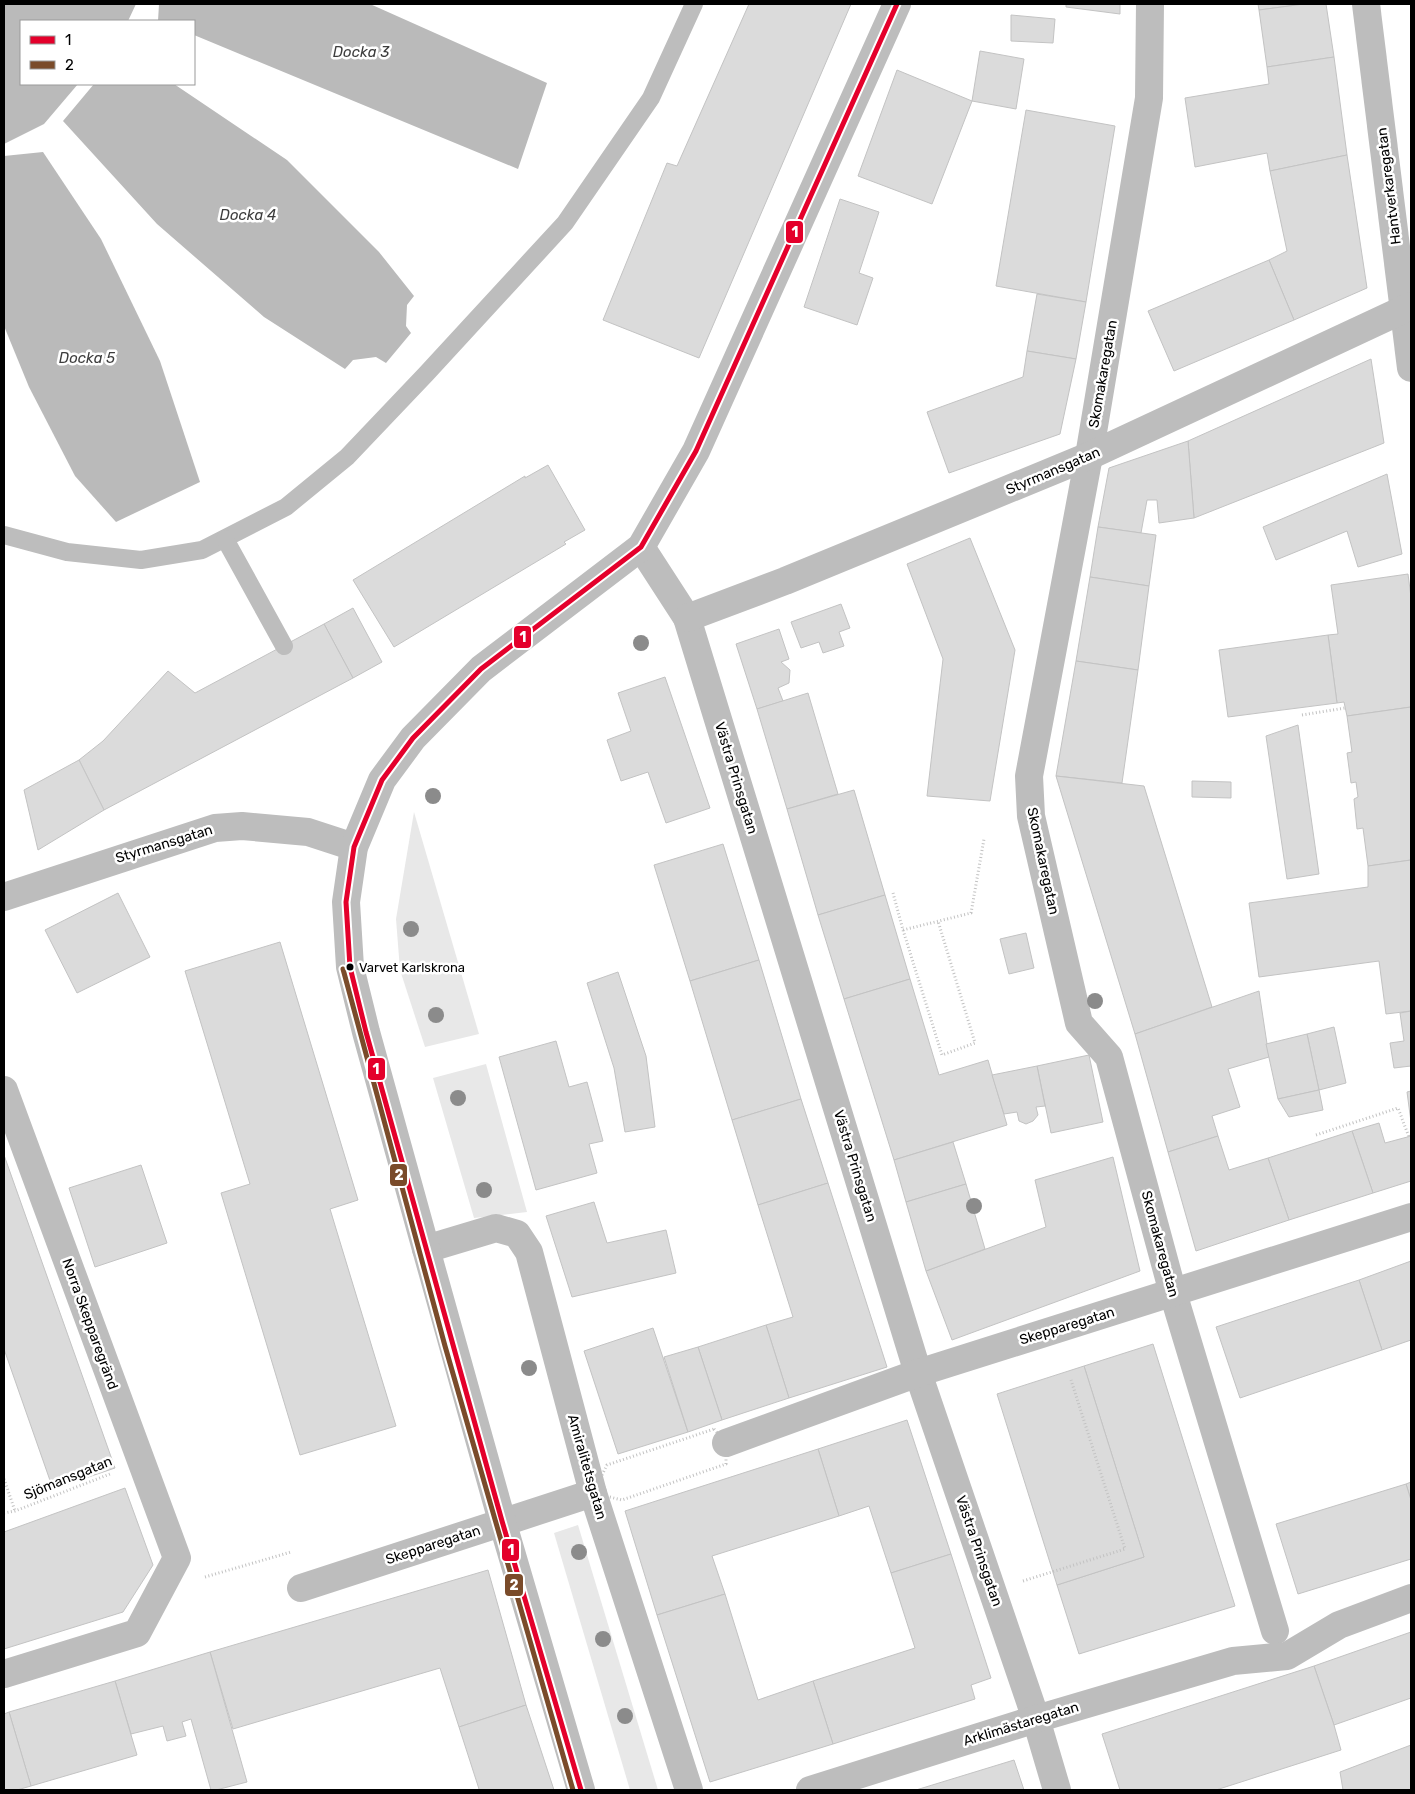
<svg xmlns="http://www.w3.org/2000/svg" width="1415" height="1794" font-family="Rubik,sans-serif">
	<rect width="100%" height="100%" fill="#fff"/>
	<g fill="#e8e8e8">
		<polygon points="414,812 479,1034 425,1047 400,970 396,919"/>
		<polygon points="486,1064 527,1212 474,1218 433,1078"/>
		<polygon points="578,1525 658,1790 630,1790 554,1533"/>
	</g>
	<g fill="#bababa">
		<polygon points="4,4 136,4 128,21 21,21 21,84 78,84 44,124 4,144"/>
		<polygon points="159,4 370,4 547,83 518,169 194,35 194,21 158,21"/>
		<polygon points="94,84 174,84 287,160 379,252 414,296 407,305 406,326 411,333 386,363 376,357 353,360 345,369 264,317 157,224 63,121"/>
		<polygon points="43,152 101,239 160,361 200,482 116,522 75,476 29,387 4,326 4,156"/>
	</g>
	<g fill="#dbdbdb" stroke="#c3c3c3">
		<polygon points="749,4 851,4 699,358 603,320 667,163 677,166"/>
		<polygon points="1066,4 1120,4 1120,14 1066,7"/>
		<polygon points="1258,4 1304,4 1259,10"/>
		<polygon points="1304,4 1326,4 1334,57 1267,67 1259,10"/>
		<polygon points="1011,15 1055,19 1053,43 1011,41"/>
		<polygon points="980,51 1024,59 1016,109 972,101"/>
		<polygon points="1334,57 1347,155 1270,171 1267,153 1195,167 1185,98 1269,84 1267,67"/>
		<polygon points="897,70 972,101 932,204 858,176"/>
		<polygon points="1026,110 1115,126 1086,302 996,286"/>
		<polygon points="1347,155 1367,288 1294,320 1269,260 1287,251 1270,171"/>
		<polygon points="840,199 879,212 859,273 873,278 857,325 804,307"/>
		<polygon points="1269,260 1294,320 1174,371 1148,311"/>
		<polygon points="1037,294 1086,302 1076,359 1027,351"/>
		<polygon points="1027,351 1076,359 1060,434 949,473 927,412 1023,377"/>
		<polygon points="1371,359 1384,443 1194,518 1188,441"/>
		<polygon points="1188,441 1194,518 1159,523 1157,500 1147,500 1141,533 1098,527 1109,468"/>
		<polygon points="548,465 585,530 564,542 566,544 394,647 353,580 525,476 525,478"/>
		<polygon points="1387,474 1402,554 1358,567 1347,531 1276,560 1263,527"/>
		<polygon points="1098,527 1156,535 1149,586 1090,577"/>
		<polygon points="970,538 1015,650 990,801 927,796 943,659 907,564"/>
		<polygon points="1408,574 1411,597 1411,707 1347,716 1344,702 1337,703 1328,635 1338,634 1331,585"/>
		<polygon points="1090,577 1149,586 1138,670 1076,661"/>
		<polygon points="841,604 850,628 839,632 844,646 823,653 819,642 801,648 791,622"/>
		<polygon points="353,608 382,662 353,678 324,624"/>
		<polygon points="324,624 353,678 104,810 79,760 103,741 168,671 195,693"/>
		<polygon points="779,629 789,659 781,662 790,670 789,683 778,688 783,701 757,709 736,644"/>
		<polygon points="1328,635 1337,703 1228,717 1219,650"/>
		<polygon points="1076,661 1138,670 1122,783 1056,776"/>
		<polygon points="665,677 710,808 666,823 648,772 621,781 607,740 631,731 618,693"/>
		<polygon points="808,693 838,794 787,809 757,709"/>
		<polygon points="1411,707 1411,860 1368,866 1363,828 1357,829 1354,799 1358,797 1356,782 1351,783 1347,753 1352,752 1347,716"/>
		<polygon points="1298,725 1319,874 1287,879 1266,736"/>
		<polygon points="79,760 104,810 38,850 24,790"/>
		<polygon points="1056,776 1144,786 1212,1007 1135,1034"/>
		<polygon points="1192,781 1231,782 1231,798 1192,797"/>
		<polygon points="854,790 885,895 818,915 787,809"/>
		<polygon points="723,844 759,960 690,981 654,865"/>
		<polygon points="1411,860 1411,1011 1386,1014 1379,961 1259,977 1249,903 1368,887 1368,866"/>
		<polygon points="118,893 150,957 77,993 45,930"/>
		<polygon points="885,895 910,979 844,999 818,915"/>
		<polygon points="1026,933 1034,968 1009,974 1000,939"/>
		<polygon points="280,942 358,1200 330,1209 396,1426 300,1455 221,1193 250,1184 185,971"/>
		<polygon points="759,960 801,1099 732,1120 690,981"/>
		<polygon points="618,972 646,1056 655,1127 625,1132 614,1068 587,983"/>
		<polygon points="910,979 939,1075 988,1060 1007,1125 894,1160 844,999"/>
		<polygon points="1259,991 1269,1057 1228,1069 1240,1107 1212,1116 1218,1136 1168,1152 1135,1034"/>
		<polygon points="1411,1011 1411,1066 1394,1068 1390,1043 1404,1041 1400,1013"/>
		<polygon points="1334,1027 1346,1083 1319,1090 1307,1034"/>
		<polygon points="1307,1034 1319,1090 1278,1099 1266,1044"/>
		<polygon points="556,1041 569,1087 587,1082 603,1141 589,1144 597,1173 536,1190 499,1057"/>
		<polygon points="1089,1055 1103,1122 1051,1133 1037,1066"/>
		<polygon points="1037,1066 1045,1106 1036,1107 1038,1115 1033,1121 1026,1124 1019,1121 1017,1112 1004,1114 992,1075"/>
		<polygon points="1319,1090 1323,1110 1289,1117 1278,1099"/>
		<polygon points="1411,1091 1411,1122 1407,1092"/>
		<polygon points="801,1099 828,1183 758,1205 732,1120"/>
		<polygon points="1379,1123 1385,1143 1411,1136 1411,1181 1373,1193 1352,1131"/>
		<polygon points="1352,1131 1373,1193 1289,1220 1268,1158"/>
		<polygon points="1218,1136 1229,1170 1268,1158 1289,1220 1196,1251 1168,1152"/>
		<polygon points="953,1142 966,1184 906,1202 894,1160"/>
		<polygon points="4,1155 115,1468 53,1489 4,1349"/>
		<polygon points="1113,1157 1140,1271 952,1340 926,1271 1046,1227 1035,1180"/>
		<polygon points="141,1165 167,1243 95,1267 69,1188"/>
		<polygon points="828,1183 887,1367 789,1398 766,1325 793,1317 758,1205"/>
		<polygon points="966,1184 985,1249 926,1271 906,1202"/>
		<polygon points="594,1202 607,1243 666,1230 676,1273 572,1297 546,1216"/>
		<polygon points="1411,1261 1411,1340 1382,1350 1359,1280"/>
		<polygon points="1359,1280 1382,1350 1240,1398 1216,1327"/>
		<polygon points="766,1325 789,1398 722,1420 698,1347"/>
		<polygon points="653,1328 688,1432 618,1454 584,1351"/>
		<polygon points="1153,1344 1235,1606 1079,1654 1057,1585 1144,1557 1084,1366"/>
		<polygon points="698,1347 722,1420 688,1432 664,1357"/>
		<polygon points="1084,1366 1144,1557 1057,1585 997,1394"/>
		<polygon points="907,1420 951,1554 891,1573 869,1506 839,1516 818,1449"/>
		<polygon points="818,1449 839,1516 712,1556 725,1594 657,1615 625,1511"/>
		<polygon points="1411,1482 1411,1500 1406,1484"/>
		<polygon points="1406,1484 1411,1500 1411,1559 1298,1594 1276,1524"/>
		<polygon points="125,1488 153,1565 123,1612 4,1649 4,1532"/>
		<polygon points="951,1554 991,1678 971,1685 975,1699 833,1744 813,1681 915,1648 891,1573"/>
		<polygon points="488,1570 526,1705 459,1727 440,1668 233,1729 210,1652"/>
		<polygon points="725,1594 758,1700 813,1681 833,1744 710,1782 657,1615"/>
		<polygon points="1411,1632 1411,1698 1334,1725 1314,1666"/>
		<polygon points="210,1652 247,1782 216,1790 211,1790 191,1719 182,1722 186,1736 167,1741 163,1726 131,1734 115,1681"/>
		<polygon points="1314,1666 1334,1725 1341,1750 1216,1790 1120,1790 1102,1734"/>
		<polygon points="115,1681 137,1755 31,1786 9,1712"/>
		<polygon points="526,1705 554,1790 477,1790 479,1789 459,1727"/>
		<polygon points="9,1712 31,1786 17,1790 4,1790 4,1714"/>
		<polygon points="1411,1745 1411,1790 1343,1790 1340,1772"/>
		<polygon points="1014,1760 1024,1790 916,1790"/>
	</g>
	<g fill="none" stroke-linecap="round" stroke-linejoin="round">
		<g stroke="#c2c2c2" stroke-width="3" stroke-dasharray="1 2.5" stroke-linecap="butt">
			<polyline points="1302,715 1345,708"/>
			<polyline points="893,893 903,930 942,1055 975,1043 938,921"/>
			<polyline points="903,930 971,913 984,839"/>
			<polyline points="1316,1135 1398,1108 1409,1137"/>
			<polygon points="714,1429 726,1443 726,1464 622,1500 593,1493 607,1465"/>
			<polyline points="4,1479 15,1511"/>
			<polyline points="4,1513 15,1511 110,1474"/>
			<polyline points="205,1577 291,1552"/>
			<polyline points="1023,1581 1125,1549 1071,1380"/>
		</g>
		<g stroke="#bdbdbd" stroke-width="18">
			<polyline points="4,535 67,552 141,560 202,550 286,507 347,457 426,374 565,223 651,98 694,4"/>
			<polyline points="225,539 284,646"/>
		</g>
		<g stroke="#bdbdbd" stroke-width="28">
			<polyline points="1150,4 1149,98 1089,456 1029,776 1031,816 1079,1023 1109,1057 1173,1293 1275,1631"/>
			<polyline points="1366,4 1411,368"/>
			<polyline points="641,547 687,618 918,1373 1036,1719 1057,1790"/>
			<polyline points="687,618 785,581 1089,456 1411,306"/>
			<polyline points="4,897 215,828 242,826 308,832 354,847"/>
			<polyline points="4,1090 177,1558 137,1633 4,1674"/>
			<polyline points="426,1249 496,1228 517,1234 529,1252 593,1493 689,1790"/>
			<polyline points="726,1443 918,1373 1411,1217"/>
			<polyline points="301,1588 593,1493"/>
			<polyline points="810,1790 1036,1719 1233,1661 1287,1656 1339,1625 1411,1598"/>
		</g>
		<polyline stroke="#bdbdbd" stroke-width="28" points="581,1790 502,1521 426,1249 366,1032 350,967 346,902 354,847 382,780 413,738 481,669 641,547 696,451 897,4"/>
		<g stroke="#fff" stroke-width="9">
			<polyline id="bus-1" points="581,1790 502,1521 366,1032 350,967 346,902 354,847 382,780 413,738 481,669 641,547 696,451 897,4"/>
		</g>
		<g stroke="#fff" stroke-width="9">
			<polyline id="bus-2" points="343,969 445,1346 573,1790"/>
		</g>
		<use href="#bus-1" stroke="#e4002b" stroke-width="5"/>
		<use href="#bus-2" stroke="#7a4b2a" stroke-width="5"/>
	</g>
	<g fill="#8b8b8b">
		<circle cx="641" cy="643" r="8"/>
		<circle cx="433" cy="796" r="8"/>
		<circle cx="411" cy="929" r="8"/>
		<circle cx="1095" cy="1001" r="8"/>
		<circle cx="436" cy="1015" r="8"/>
		<circle cx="458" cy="1098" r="8"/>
		<circle cx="484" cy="1190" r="8"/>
		<circle cx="974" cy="1206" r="8"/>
		<circle cx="529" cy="1368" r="8"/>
		<circle cx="579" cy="1552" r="8"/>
		<circle cx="603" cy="1639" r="8"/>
		<circle cx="625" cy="1716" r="8"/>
	</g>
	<circle fill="#000" stroke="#fff" stroke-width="2" cx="350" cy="967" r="4.5"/>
	<g text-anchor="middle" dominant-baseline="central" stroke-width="5" stroke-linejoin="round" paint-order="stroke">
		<g font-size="13" fill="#000" stroke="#fff" text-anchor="start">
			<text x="359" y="967">Varvet Karlskrona</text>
		</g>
		<g font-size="14" fill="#000" stroke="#fff">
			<text transform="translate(1389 186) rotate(-97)">Hantverkaregatan</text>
			<text transform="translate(1103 374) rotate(-80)">Skomakaregatan</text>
			<text transform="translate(1053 471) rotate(-23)">Styrmansgatan</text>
			<text transform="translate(736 778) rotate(73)">Västra Prinsgatan</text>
			<text transform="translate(164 844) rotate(-17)">Styrmansgatan</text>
			<text transform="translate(1043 861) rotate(78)">Skomakaregatan</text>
			<text transform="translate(855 1166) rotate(73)">Västra Prinsgatan</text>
			<text transform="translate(1160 1244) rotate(75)">Skomakaregatan</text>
			<text transform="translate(90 1324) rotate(70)">Norra Skepparegränd</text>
			<text transform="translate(1067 1326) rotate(-17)">Skepparegatan</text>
			<text transform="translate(587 1467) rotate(74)">Amiralitetsgatan</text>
			<text transform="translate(68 1478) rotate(-22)">Sjömansgatan</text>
			<text transform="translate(433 1545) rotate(-18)">Skepparegatan</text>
			<text transform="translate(979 1551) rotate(71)">Västra Prinsgatan</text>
			<text transform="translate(1021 1724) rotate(-17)">Arklimästaregatan</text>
		</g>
		<g font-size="15" font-style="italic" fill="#3d3d3d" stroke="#fff">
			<text x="361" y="52">Docka 3</text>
			<text x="248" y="215">Docka 4</text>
			<text x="87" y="358">Docka 5</text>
		</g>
	</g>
	<g stroke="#fff" stroke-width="2">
		<rect x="785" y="220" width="19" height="24" rx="5" fill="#e4002b"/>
		<rect x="513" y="625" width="19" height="24" rx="5" fill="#e4002b"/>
		<rect x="367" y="1057" width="19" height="24" rx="5" fill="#e4002b"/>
		<rect x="389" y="1163" width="19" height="24" rx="5" fill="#7a4b2a"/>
		<rect x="501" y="1538" width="19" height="24" rx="5" fill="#e4002b"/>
		<rect x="504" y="1573" width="20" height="24" rx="5" fill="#7a4b2a"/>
	</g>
	<g font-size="14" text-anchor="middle" font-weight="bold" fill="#fff">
		<text x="795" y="237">1</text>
		<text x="523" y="642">1</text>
		<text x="376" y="1074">1</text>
		<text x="399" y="1180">2</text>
		<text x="511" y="1555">1</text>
		<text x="514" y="1590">2</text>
	</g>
	<rect width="1415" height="1794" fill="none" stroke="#000000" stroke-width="10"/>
	<rect x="20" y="20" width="175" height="65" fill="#ffffff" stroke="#999999"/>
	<rect x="30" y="36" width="25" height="8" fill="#e4002b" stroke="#999999"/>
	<text x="65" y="45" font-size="15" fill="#000000">1</text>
	<rect x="30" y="61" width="25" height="8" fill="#7a4b2a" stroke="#999999"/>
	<text x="65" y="70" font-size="15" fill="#000000">2</text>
</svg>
